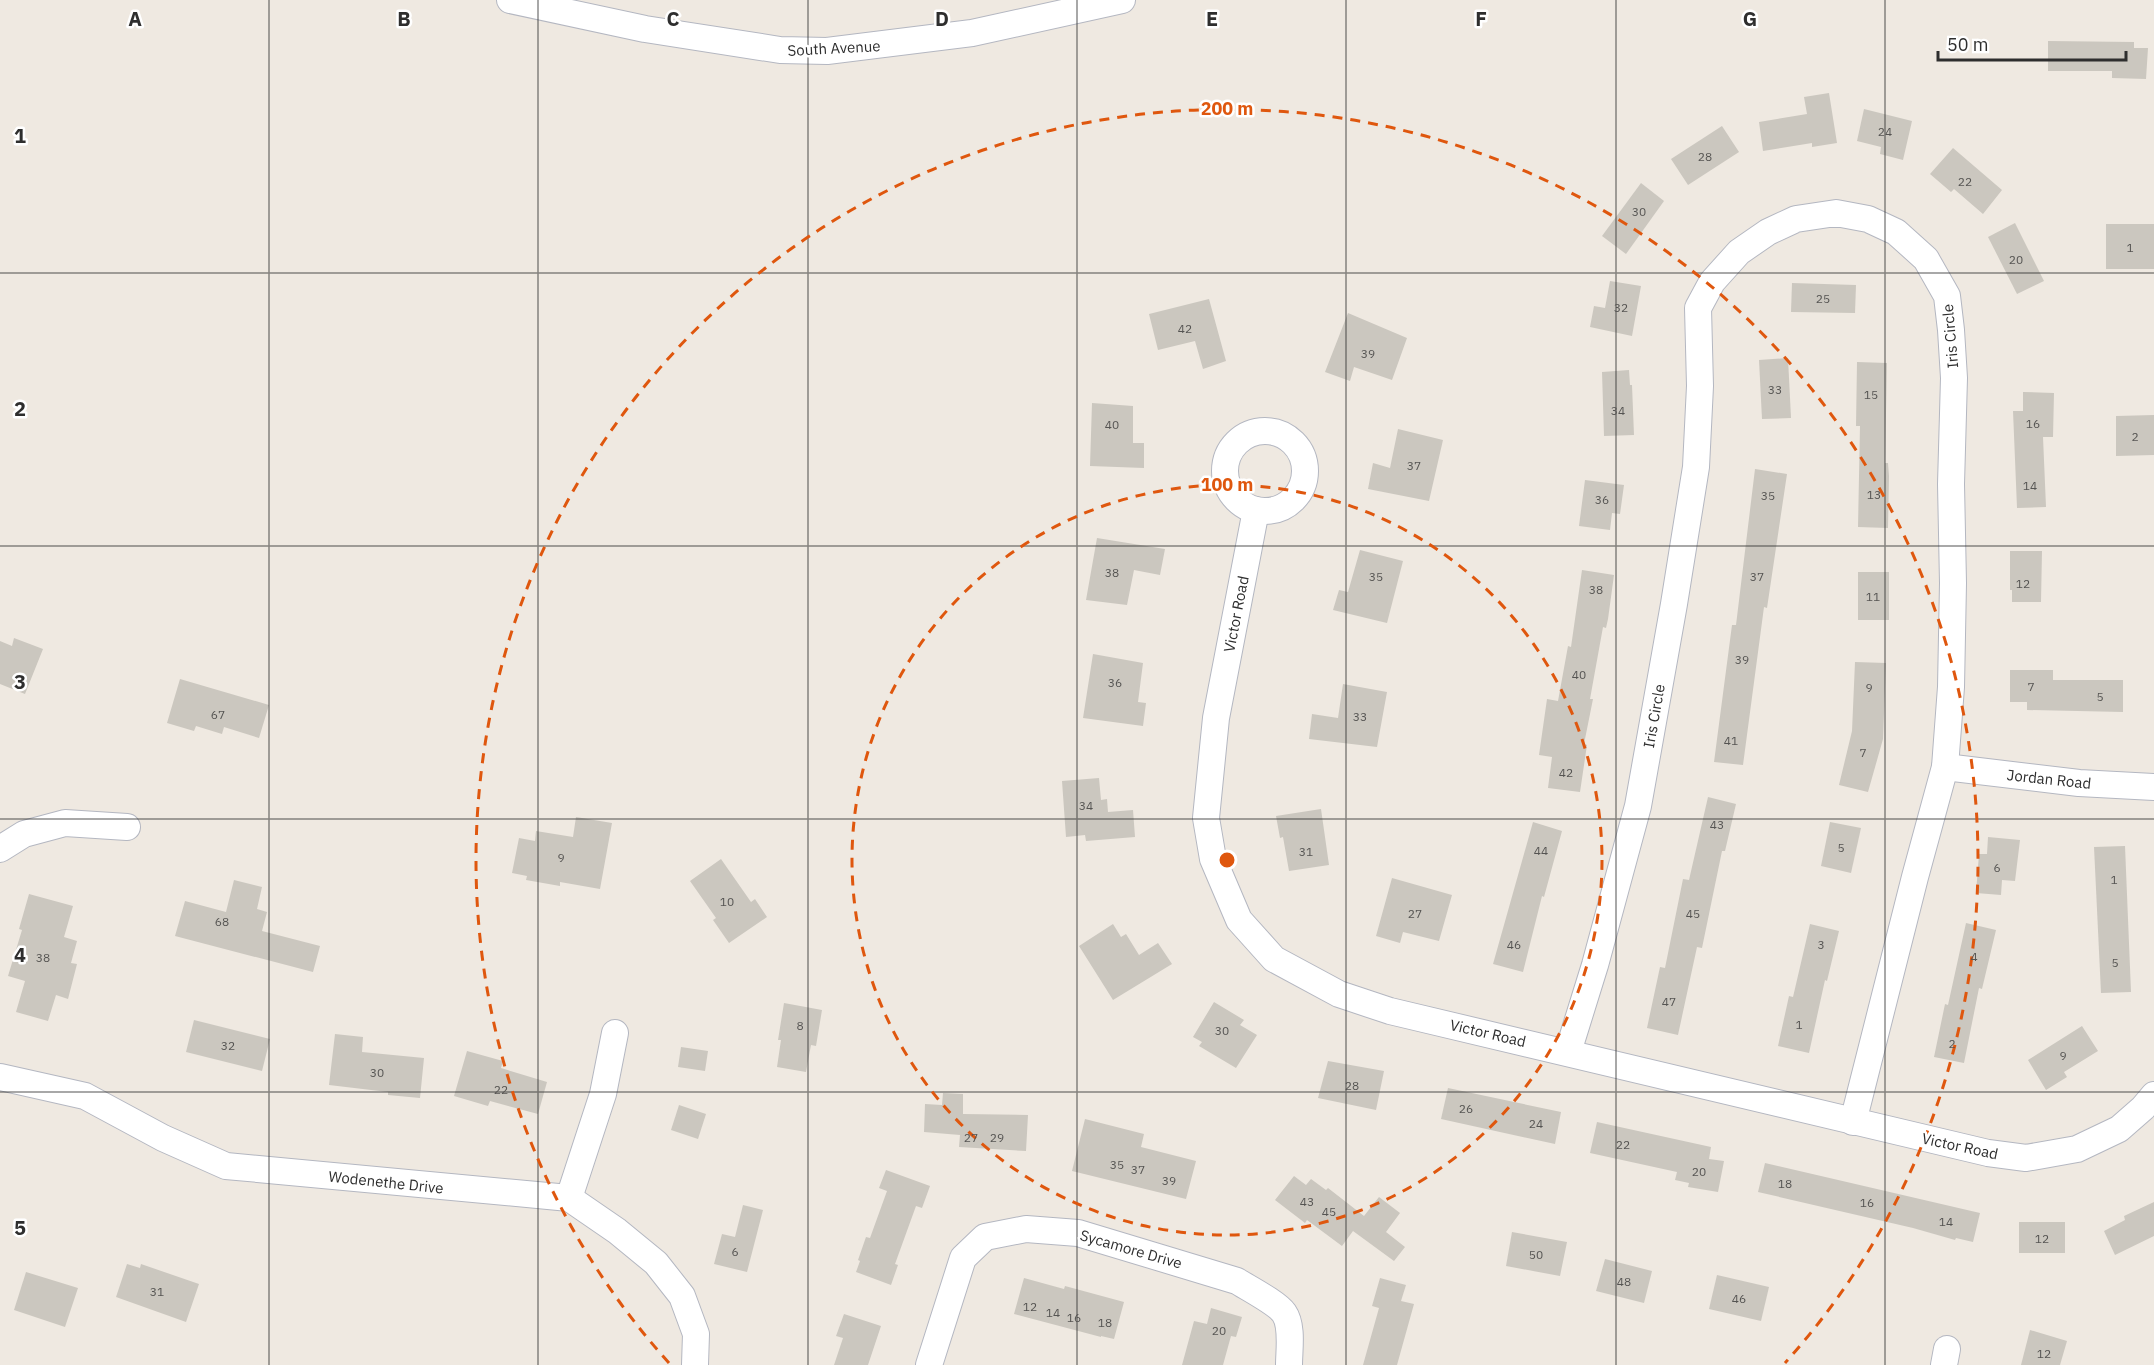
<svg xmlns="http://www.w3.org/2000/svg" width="2154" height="1365" font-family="'IBM Plex Sans',sans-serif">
	<rect width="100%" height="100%" fill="#efe9e1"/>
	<g fill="#cbc7bf">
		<polygon points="2048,41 2134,42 2134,48 2148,48 2146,79 2112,78 2112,71 2048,71"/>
		<polygon points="1829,93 1837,143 1812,147 1812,143 1763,151 1759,122 1807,114 1804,97"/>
		<polygon points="1864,109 1912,121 1903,160 1880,154 1881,147 1857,141"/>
		<polygon points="1722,126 1739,152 1688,185 1671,159"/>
		<polygon points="1953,148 2002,190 1983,214 1954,189 1951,192 1930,174"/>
		<polygon points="1641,183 1664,201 1626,254 1602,236"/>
		<polygon points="2015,223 2044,281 2017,294 1988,237"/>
		<rect x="2106" y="224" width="48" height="45"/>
		<polygon points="1610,281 1641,286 1632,336 1590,327 1594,306 1605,308"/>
		<polygon points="1792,283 1856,285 1855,313 1791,312"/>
		<polygon points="1209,299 1226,361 1203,369 1195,341 1158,350 1149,314"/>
		<polygon points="1348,313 1407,338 1392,380 1354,367 1350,381 1325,372"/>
		<polygon points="1788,358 1791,418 1762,419 1759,360"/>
		<polygon points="1857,362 1887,363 1885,463 1888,463 1889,476 1888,528 1858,527 1860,426 1856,426"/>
		<polygon points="1629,370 1630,385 1632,385 1634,435 1604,436 1602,372"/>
		<polygon points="2023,392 2054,393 2053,437 2043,437 2046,507 2017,508 2013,411 2023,411"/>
		<polygon points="1092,403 1133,406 1133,443 1144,443 1144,468 1090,466"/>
		<polygon points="2154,415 2154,455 2116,456 2116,416"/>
		<polygon points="1398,429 1443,440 1429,501 1368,489 1373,463 1390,468"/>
		<polygon points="1755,469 1787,474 1767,608 1764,607 1743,765 1714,762 1732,625 1736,625"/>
		<polygon points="1585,480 1624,485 1620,514 1612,513 1610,530 1579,526"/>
		<polygon points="1097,538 1165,549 1160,575 1134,570 1127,605 1086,600"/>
		<polygon points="1360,550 1403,561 1387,623 1333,610 1339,590 1348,592"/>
		<polygon points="2010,551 2042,551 2041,602 2012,602 2012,590 2010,590"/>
		<polygon points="1582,570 1614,575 1608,619 1606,628 1603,627 1590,699 1593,699 1584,744 1587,745 1580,792 1548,788 1552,757 1539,755 1547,699 1558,701 1568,646 1571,647"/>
		<rect x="1858" y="572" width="31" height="48"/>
		<polygon points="14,638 43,649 25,694 0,684 0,641 12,646"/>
		<polygon points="1093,654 1143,663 1138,702 1146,703 1143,726 1083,718"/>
		<polygon points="1855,662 1886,663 1883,739 1868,792 1839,785 1852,731"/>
		<polygon points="2010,670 2053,670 2053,680 2123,680 2123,712 2027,710 2027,702 2010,702"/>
		<polygon points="180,679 269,705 259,738 224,727 222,734 196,726 194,731 167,723"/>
		<polygon points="1343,684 1387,692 1377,747 1309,739 1312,714 1338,718"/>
		<polygon points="1099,778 1101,800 1107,799 1108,812 1133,810 1135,837 1086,841 1085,835 1066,837 1062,781"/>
		<polygon points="1708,797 1736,804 1725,851 1722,851 1702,948 1697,947 1678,1035 1647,1028 1660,967 1665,968 1683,879 1689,880"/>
		<polygon points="1321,809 1329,865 1289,871 1283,837 1280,838 1276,816"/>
		<polygon points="576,817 612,823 600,889 560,882 560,886 526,880 527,876 512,873 519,838 535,841 536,831 573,837"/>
		<polygon points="1533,822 1562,831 1544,897 1542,896 1523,972 1493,964"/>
		<polygon points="1830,822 1861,828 1851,873 1821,866"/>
		<polygon points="1988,837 2020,840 2015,881 2002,880 2001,895 1976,893 1979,854 1987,854"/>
		<polygon points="2125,846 2131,992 2101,993 2094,847"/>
		<polygon points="721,859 751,902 755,899 767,917 729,943 713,920 716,918 690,881"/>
		<polygon points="1392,878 1452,895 1439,941 1403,932 1400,943 1376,936"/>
		<polygon points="234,880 262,887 257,909 267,912 262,931 320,946 313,972 175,936 185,901 226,912"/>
		<polygon points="29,894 73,906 64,937 77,941 71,963 77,964 68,999 56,995 48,1021 16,1012 25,981 8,976 22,930 19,929"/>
		<polygon points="1966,923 1996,930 1982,989 1979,988 1964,1063 1934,1057 1945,1004 1948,1005"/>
		<polygon points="1113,924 1121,937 1126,934 1139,955 1158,943 1172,964 1113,1000 1079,946"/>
		<polygon points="1810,924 1839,931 1827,981 1825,980 1809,1053 1778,1046 1789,996 1793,997"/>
		<polygon points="1214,1002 1244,1020 1240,1025 1257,1035 1236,1068 1199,1046 1202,1042 1193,1037"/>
		<polygon points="784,1003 822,1010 816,1046 811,1045 806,1072 777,1067 781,1040 778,1040"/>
		<polygon points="194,1020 270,1039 262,1071 186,1052"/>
		<polygon points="2082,1026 2098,1051 2064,1072 2067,1077 2046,1090 2028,1060"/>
		<polygon points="335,1034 363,1037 362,1052 424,1058 420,1098 388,1095 388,1092 329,1085"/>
		<polygon points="681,1047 708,1051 705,1071 678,1067"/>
		<polygon points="467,1051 503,1061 501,1068 547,1082 538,1114 490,1101 488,1106 454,1096"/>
		<polygon points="1328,1061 1384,1071 1376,1110 1318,1098"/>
		<polygon points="1448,1088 1561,1112 1555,1144 1441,1119"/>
		<polygon points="943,1093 963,1094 963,1114 1028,1115 1026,1151 959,1147 960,1135 924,1132 925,1104 942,1105"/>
		<polygon points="679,1105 706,1114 698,1139 671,1130"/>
		<polygon points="1085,1119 1144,1134 1141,1147 1196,1161 1186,1199 1072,1171"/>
		<polygon points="1597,1122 1711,1147 1709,1159 1724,1161 1718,1192 1688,1187 1689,1183 1675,1180 1677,1172 1590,1153"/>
		<polygon points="1765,1163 1980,1213 1973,1242 1956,1238 1955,1240 1913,1228 1758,1192"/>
		<polygon points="886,1170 930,1186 922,1208 916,1206 895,1264 898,1265 891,1285 856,1272 860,1261 858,1260 866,1237 870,1238 887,1191 879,1188"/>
		<polygon points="1294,1176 1306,1185 1311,1179 1326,1190 1328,1188 1364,1216 1379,1197 1400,1213 1386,1232 1405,1247 1394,1261 1353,1231 1342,1246 1307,1220 1305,1223 1275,1200"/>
		<polygon points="2154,1202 2154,1236 2115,1255 2104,1231 2125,1220 2124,1216"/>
		<polygon points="743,1205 763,1210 747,1272 714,1264 722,1234 735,1237"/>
		<rect x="2019" y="1222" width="46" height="31"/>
		<polygon points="1512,1232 1567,1242 1560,1276 1506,1266"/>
		<polygon points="1605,1259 1652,1271 1644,1303 1596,1291"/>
		<polygon points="127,1264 140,1268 141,1264 199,1284 186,1322 116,1297"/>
		<polygon points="26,1272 78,1288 65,1327 14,1310"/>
		<polygon points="1717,1275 1769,1287 1761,1321 1709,1309"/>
		<polygon points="1024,1278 1064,1289 1065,1286 1124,1302 1114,1339 1101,1336 1101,1337 1014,1314"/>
		<polygon points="1380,1278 1406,1285 1401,1301 1414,1304 1397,1365 1363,1365 1379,1308 1372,1306"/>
		<polygon points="1211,1308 1242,1317 1236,1337 1231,1336 1223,1365 1182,1365 1194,1321 1207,1324"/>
		<polygon points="844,1314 881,1326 868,1365 834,1365 843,1338 836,1336"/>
		<polygon points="2030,1330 2067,1341 2060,1365 2021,1365"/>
	</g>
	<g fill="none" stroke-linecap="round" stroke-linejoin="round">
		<g stroke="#b4b7c1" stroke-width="28">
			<g id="minor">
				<polyline points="510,0 645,29 780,50 827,51 972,33 1122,0"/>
				<circle cx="1265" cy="471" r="40"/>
				<polyline points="1256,510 1216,718 1206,818 1213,859 1239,920 1274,959 1339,994 1390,1011 1988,1153 2026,1158 2077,1149 2119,1129 2143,1108 2154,1095"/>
				<polyline points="1945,767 2079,783 2154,787"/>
				<polyline points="0,849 24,834 65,823 127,827"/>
				<polyline points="1568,1052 1595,965 1638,806 1674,604 1696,467 1700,386 1698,308 1712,282 1739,252 1768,232 1796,219 1836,213 1868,219 1896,232 1926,259 1947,296 1951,330 1954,378 1951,484 1953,583 1951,687 1945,767 1915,877 1853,1122"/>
				<polyline points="0,1077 85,1096 163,1138 226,1166 569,1198 617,1231 656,1263 682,1296 696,1334 695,1365"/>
				<polyline points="569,1198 603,1094 615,1033"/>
				<path d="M929,1365L963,1258L985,1237L1026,1229L1078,1233L1237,1281C1248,1288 1277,1303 1284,1313C1293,1326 1289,1350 1289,1365"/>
				<polyline points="1944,1365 1947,1349"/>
			</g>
		</g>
		<use href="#minor" stroke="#fff" stroke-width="26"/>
	</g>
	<path fill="none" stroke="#2e2e2e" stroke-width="1.5" stroke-opacity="0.55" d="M269,0V1365M538,0V1365M808,0V1365M1077,0V1365M1346,0V1365M1616,0V1365M1885,0V1365M0,273H2154M0,546H2154M0,819H2154M0,1092H2154"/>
	<g fill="none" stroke="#df570e" stroke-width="3" stroke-dasharray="10 8">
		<circle cx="1227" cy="860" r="375"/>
		<path d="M669 1363A751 751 0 1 1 1785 1363"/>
	</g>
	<g text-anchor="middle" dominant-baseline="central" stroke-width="5" stroke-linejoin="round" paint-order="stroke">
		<g font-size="12" fill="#555452">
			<text x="1885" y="131">24</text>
			<text x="1705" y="156">28</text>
			<text x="1965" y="181">22</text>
			<text x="1639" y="211">30</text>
			<text x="2130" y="247">1</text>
			<text x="2016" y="259">20</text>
			<text x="1823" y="298">25</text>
			<text x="1621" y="307">32</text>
			<text x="1185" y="328">42</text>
			<text x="1368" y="353">39</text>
			<text x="1775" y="389">33</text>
			<text x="1871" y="394">15</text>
			<text x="1618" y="410">34</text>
			<text x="2033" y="423">16</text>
			<text x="1112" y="424">40</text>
			<text x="2135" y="436">2</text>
			<text x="1414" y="465">37</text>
			<text x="2030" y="485">14</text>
			<text x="1874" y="494">13</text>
			<text x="1768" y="495">35</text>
			<text x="1602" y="499">36</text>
			<text x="1112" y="572">38</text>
			<text x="1376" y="576">35</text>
			<text x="1757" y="576">37</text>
			<text x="2023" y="583">12</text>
			<text x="1596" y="589">38</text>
			<text x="1873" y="596">11</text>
			<text x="1742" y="659">39</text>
			<text x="1579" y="674">40</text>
			<text x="1115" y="682">36</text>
			<text x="2031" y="686">7</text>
			<text x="1869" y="687">9</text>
			<text x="2100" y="696">5</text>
			<text x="218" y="714">67</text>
			<text x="1360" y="716">33</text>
			<text x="1731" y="740">41</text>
			<text x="1863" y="752">7</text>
			<text x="1566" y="772">42</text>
			<text x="1086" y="805">34</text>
			<text x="1717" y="824">43</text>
			<text x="1841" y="847">5</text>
			<text x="1541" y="850">44</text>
			<text x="1306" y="851">31</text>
			<text x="561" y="857">9</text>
			<text x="1997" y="867">6</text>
			<text x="2114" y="879">1</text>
			<text x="727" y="901">10</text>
			<text x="1415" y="913">27</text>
			<text x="1693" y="913">45</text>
			<text x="222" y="921">68</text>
			<text x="1514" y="944">46</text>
			<text x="1821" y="944">3</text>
			<text x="1974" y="956">4</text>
			<text x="43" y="957">38</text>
			<text x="2115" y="962">5</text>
			<text x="1669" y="1001">47</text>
			<text x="1799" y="1024">1</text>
			<text x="800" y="1025">8</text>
			<text x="1222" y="1030">30</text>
			<text x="1952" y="1043">2</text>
			<text x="228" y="1045">32</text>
			<text x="2063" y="1055">9</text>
			<text x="377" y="1072">30</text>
			<text x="1352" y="1085">28</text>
			<text x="501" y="1089">22</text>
			<text x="1466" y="1108">26</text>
			<text x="1536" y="1123">24</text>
			<text x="971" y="1137">27</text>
			<text x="997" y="1137">29</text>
			<text x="1623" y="1144">22</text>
			<text x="1117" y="1164">35</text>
			<text x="1138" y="1169">37</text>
			<text x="1699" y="1171">20</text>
			<text x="1169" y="1180">39</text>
			<text x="1785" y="1183">18</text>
			<text x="1307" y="1201">43</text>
			<text x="1867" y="1202">16</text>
			<text x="1329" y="1211">45</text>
			<text x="1946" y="1221">14</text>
			<text x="2042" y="1238">12</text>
			<text x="735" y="1251">6</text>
			<text x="1536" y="1254">50</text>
			<text x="1624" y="1281">48</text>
			<text x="157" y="1291">31</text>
			<text x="1739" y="1298">46</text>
			<text x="1030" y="1306">12</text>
			<text x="1053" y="1312">14</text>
			<text x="1074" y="1317">16</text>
			<text x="1105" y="1322">18</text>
			<text x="1219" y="1330">20</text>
			<text x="2044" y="1353">12</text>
		</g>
		<g font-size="15" fill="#2e2e2e" stroke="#fff">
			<text transform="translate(834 48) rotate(-3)">South Avenue</text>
			<text transform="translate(1950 336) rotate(-95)">Iris Circle</text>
			<text transform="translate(1236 614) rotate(-79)">Victor Road</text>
			<text transform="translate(1654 716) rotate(-80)">Iris Circle</text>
			<text transform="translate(2049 779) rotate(6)">Jordan Road</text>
			<text transform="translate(1488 1033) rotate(13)">Victor Road</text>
			<text transform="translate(1960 1146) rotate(12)">Victor Road</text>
			<text transform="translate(386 1182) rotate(6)">Wodenethe Drive</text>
			<text transform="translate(1131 1249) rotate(16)">Sycamore Drive</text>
		</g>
	</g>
	<g font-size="20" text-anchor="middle" font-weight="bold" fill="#2e2e2e" stroke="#fff" stroke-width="5" stroke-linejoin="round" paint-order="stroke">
		<text x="135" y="26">A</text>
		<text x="404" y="26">B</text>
		<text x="673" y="26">C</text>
		<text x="942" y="26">D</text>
		<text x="1212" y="26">E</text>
		<text x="1481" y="26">F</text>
		<text x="1750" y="26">G</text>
		<text x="20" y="143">1</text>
		<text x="20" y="416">2</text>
		<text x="20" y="689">3</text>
		<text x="20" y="962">4</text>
		<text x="20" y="1235">5</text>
	</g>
	<circle cx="1227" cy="860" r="9" fill="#df570e" stroke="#fff" stroke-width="3"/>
	<g font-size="18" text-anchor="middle" font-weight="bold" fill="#df570e" stroke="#fff" stroke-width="5" stroke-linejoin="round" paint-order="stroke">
		<text x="1227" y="115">200 m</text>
		<text x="1227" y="491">100 m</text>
	</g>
	<path d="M1938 51v9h188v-9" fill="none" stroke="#2e2e2e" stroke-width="3"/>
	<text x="1947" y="51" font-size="18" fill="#2e2e2e" stroke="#ffffff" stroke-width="4.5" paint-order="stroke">50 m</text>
</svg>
